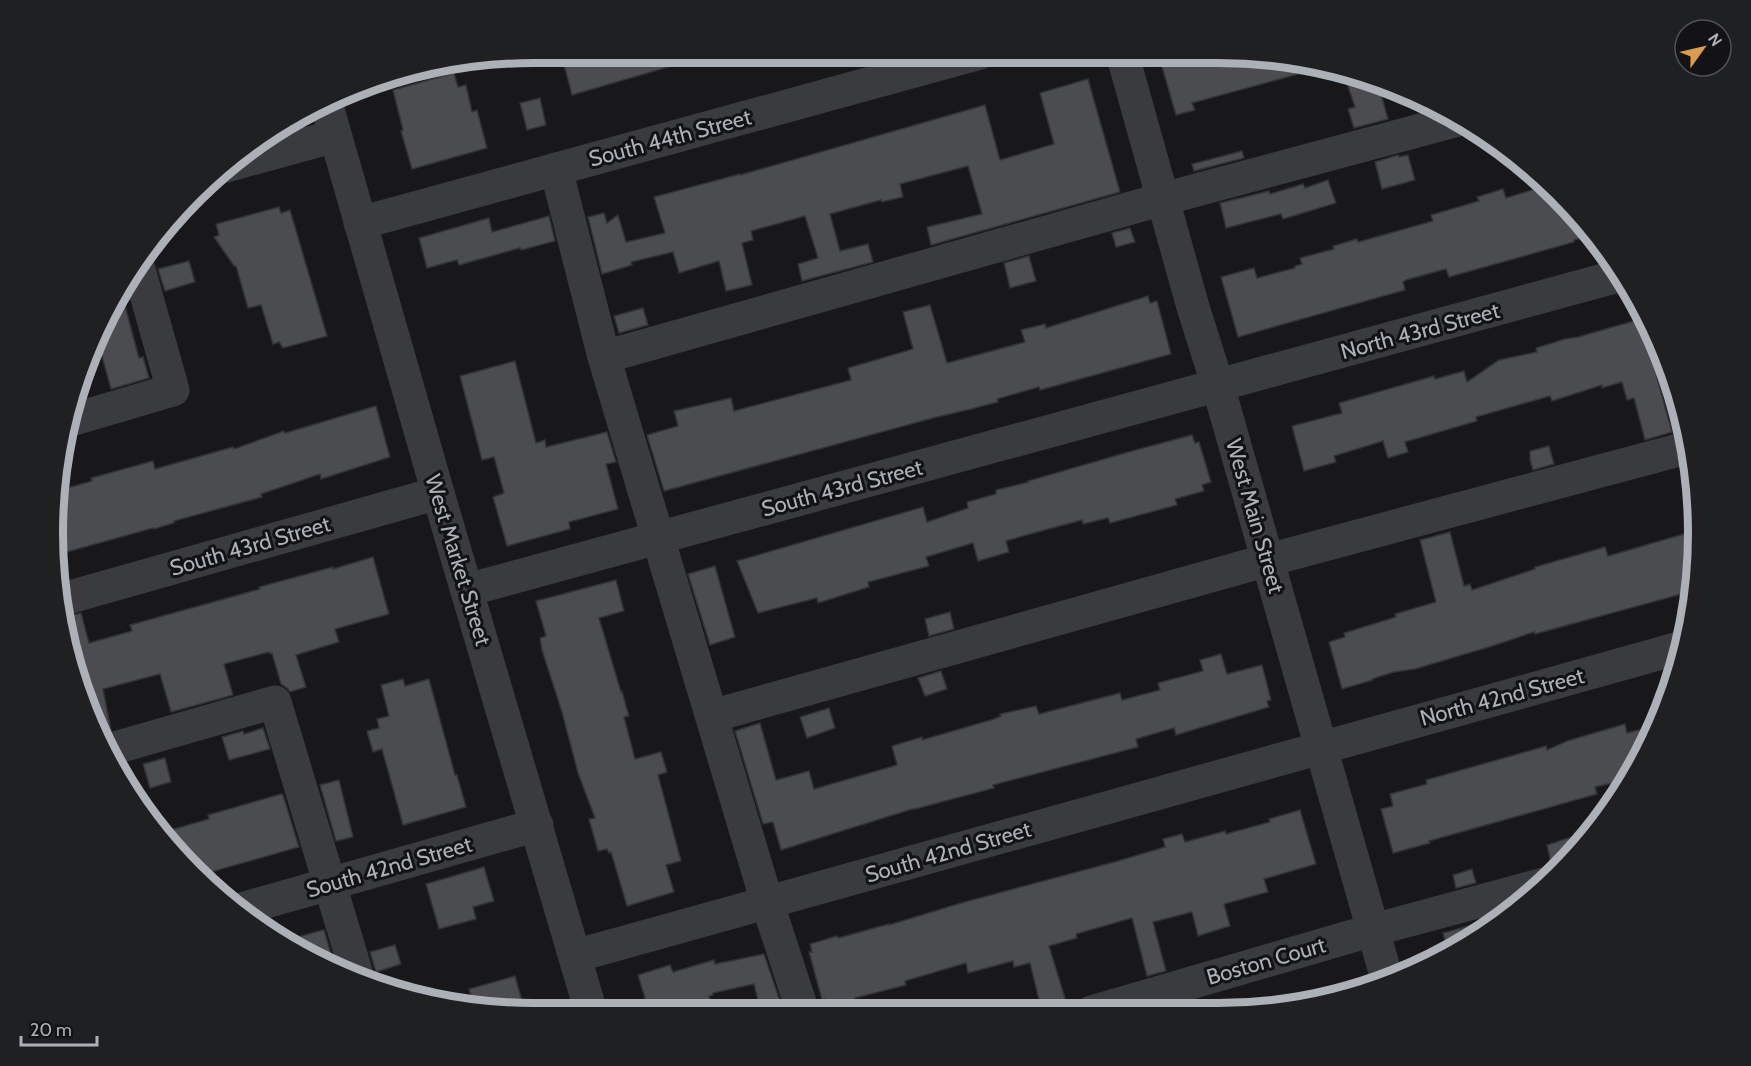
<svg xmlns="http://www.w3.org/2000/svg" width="1751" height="1066" font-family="Cabin,sans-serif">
	<rect width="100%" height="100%" fill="#18181a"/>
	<g fill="#4a4c4f" stroke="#323336" stroke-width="1.5">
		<polygon points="561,53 695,53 696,59 572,95"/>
		<polygon points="1158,53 1250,54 1321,68 1192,103 1195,110 1176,115"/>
		<polygon points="1343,72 1377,80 1388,119 1354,128 1348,109 1355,107"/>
		<polygon points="454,73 458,87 466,85 472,112 477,110 487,148 412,169 401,131 403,130 393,90"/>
		<polygon points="1088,79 1120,192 931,245 927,227 982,214 968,166 900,184 903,197 882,202 881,200 830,214 840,251 868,244 873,262 802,281 798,264 818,258 805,216 751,231 753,240 742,243 752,285 726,291 719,261 679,273 673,252 631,262 632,265 602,274 588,217 604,213 607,223 618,215 626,242 665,233 654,197 740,174 740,175 985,105 1000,160 1054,144 1040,93"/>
		<polygon points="540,98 546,125 527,130 520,103"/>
		<polygon points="1242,151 1244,158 1194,171 1192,164"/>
		<polygon points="1398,155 1399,157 1408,155 1415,180 1382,189 1375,162"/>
		<polygon points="1328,180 1336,203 1283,219 1281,214 1226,228 1220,203 1269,191 1270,194 1303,184 1305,188"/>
		<polygon points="1548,185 1558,193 1592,235 1574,240 1574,242 1449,277 1446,269 1406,280 1403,282 1405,290 1238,337 1221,277 1254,268 1257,278 1295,268 1295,266 1302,264 1300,258 1334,249 1333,246 1357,239 1358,242 1433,221 1431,215 1479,201 1477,197 1503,189 1506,198"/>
		<polygon points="279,207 281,213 290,210 327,336 283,348 279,342 273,344 261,305 248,308 236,266 234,266 214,237 219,235 216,224"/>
		<polygon points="549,216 555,241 521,250 520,248 459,265 457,260 427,268 419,238 489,218 492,232"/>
		<polygon points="1130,228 1135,242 1116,247 1112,233"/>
		<polygon points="1029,256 1036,281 1010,288 1004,263"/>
		<polygon points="189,261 195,282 165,291 158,269"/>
		<polygon points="125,290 128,301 124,302 139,358 143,357 149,378 111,389 98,342"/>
		<polygon points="1148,296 1150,303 1157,301 1171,354 1040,390 1039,387 997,399 998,402 971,409 933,418 664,491 647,435 678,426 674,411 731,398 734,411 851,380 848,368 913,349 903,312 930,305 947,363 1025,342 1021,330 1045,324 1046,328"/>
		<polygon points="643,308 648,325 619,333 614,316"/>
		<polygon points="1641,319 1672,432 1645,440 1634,398 1627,400 1622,382 1602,388 1602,385 1552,401 1550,396 1476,417 1477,421 1405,442 1408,452 1388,458 1383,441 1334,456 1336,462 1304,471 1292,426 1342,413 1339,403 1434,376 1435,379 1464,371 1467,382 1499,360 1537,352 1536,348 1565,339 1578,337"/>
		<polygon points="515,361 536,443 545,440 546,447 607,432 616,462 606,464 618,509 569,522 570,529 507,546 493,497 504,493 494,457 482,460 460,376"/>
		<polygon points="376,406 390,457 321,479 320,474 261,494 262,497 174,521 174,523 154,529 153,528 63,553 54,523 60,490 92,481 91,478 153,461 155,469 233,447 234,449 284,431 285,433"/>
		<polygon points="1192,435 1195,443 1199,442 1211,482 1202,485 1204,491 1175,499 1177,505 1110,523 1108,518 1083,524 1082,520 1030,534 1006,541 1009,552 978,561 973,543 926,557 929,566 868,582 869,587 818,603 817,598 758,613 737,561 923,507 927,522 968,508 967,502 996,494 996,490 1029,482 1028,481 1132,451"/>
		<polygon points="1549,446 1554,464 1533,470 1530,460 1530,451"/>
		<polygon points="1450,532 1464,586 1470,584 1472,590 1535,569 1535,567 1605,547 1608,556 1684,534 1687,543 1698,540 1693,591 1535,634 1534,632 1489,647 1415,669 1394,672 1372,679 1373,680 1342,689 1329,642 1345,637 1344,633 1396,617 1395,614 1436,602 1420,540"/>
		<polygon points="373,557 389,614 335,629 339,642 296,655 306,687 290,692 287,688 281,684 272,653 270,654 269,652 224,664 233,695 171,712 160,674 103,689 111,730 102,733 78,688 66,617 81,613 89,643 132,631 130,625 260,589 259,587 333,567 333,569"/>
		<polygon points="715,566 735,637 710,645 688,574"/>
		<polygon points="616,580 624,611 599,618 621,692 622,691 626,706 629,716 624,717 635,759 661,752 667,772 658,775 681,861 666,865 674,892 627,906 611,852 609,853 607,849 598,851 589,819 595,818 578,773 562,712 542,650 540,638 546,636 536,601"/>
		<polygon points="950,612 954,629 929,636 925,619"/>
		<polygon points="1221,654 1227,674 1262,665 1271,700 1267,701 1269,707 1176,735 1174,728 1136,739 1138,747 993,785 994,788 919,808 909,810 781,850 773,822 763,824 735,731 760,723 776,780 809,771 814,789 897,765 892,746 922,737 922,740 994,719 1001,716 1000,714 1036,706 1039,714 1120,693 1122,700 1160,690 1158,683 1203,671 1200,660"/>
		<polygon points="941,671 947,689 925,696 918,678"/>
		<polygon points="403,679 405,686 429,679 455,775 457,775 466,807 403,825 382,749 373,752 367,731 379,728 377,719 389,716 381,685"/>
		<polygon points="829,708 835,728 807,738 800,717"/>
		<polygon points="1625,724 1627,733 1658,725 1629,779 1595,787 1597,794 1429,841 1430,843 1393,853 1381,809 1393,806 1390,794 1427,784 1426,780 1525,752 1546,746 1547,750 1567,741"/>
		<polygon points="263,728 270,749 229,760 222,737 243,731 244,734"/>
		<polygon points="165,758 171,782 150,788 143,764"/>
		<polygon points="339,780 353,837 336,841 320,785"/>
		<polygon points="281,794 283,795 299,847 204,874 160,833 209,819 208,815"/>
		<polygon points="1300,810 1316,864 1264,879 1268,892 1224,904 1230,926 1198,936 1192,912 1153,922 1166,971 1147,976 1132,918 1076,934 1077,938 1049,946 1068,1008 1052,1012 1042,1012 1030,963 1014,967 1013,961 968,973 966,963 905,981 906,985 855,998 855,1000 828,1008 825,999 822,1000 809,952 812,952 810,944 837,936 838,938 889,924 889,925 961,903 1118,861 1165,847 1163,839 1182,834 1185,842 1225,831 1226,834 1270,822 1269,819"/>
		<polygon points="1590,831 1556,870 1552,868 1547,845"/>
		<polygon points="484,867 494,901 473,907 476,919 439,929 426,884"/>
		<polygon points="1472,869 1476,883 1456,888 1453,875"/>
		<polygon points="1498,918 1499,920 1458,949 1448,953 1443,933"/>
		<polygon points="324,930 335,967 283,941 319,931"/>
		<polygon points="395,945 401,964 376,972 370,952"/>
		<polygon points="764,954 782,1007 761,1012 754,984 713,993 713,995 709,996 714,1012 649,1012 638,975 670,965 673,972 714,960 715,964"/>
		<polygon points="515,976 524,1008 508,1012 501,1012 474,1007 469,989"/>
	</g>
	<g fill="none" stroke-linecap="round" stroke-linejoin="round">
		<g stroke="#3a3b3e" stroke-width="33">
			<polyline points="1122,53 1193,307 1218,386 1387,979"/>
			<polyline points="327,106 438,493 591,1012"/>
			<polyline points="226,166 335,136"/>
			<polyline points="556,169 604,357"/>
			<polyline points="360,223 980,53"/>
			<polyline points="71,420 173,390 138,266"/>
			<polyline points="467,590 1622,275"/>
			<polyline points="63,599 438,493"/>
			<polyline points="712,716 1268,560 1690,447"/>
			<polyline points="111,749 275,702 358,978"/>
			<polyline points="241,909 537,825"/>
			<polyline points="575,956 1683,647"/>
			<polyline points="803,1012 767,902 604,357 1163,199 1458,120"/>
			<polyline points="1091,1012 1373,930 1544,884"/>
		</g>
	</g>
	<g text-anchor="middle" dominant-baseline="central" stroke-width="6" stroke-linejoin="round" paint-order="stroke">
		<g font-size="22" fill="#acb1b8" stroke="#131315">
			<text transform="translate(670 138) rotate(-15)">South 44th Street</text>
			<text transform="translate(1420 331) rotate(-15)">North 43rd Street</text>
			<text transform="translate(842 488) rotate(-15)">South 43rd Street</text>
			<text transform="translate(1255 516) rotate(74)">West Main Street</text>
			<text transform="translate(250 546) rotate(-16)">South 43rd Street</text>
			<text transform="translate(458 560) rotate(73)">West Market Street</text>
			<text transform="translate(1502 697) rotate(-15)">North 42nd Street</text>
			<text transform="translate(948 852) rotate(-16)">South 42nd Street</text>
			<text transform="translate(389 867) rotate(-16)">South 42nd Street</text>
			<text transform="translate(1266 961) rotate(-16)">Boston Court</text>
		</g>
	</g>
	<path d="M0 0H1751V1066H0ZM533 63H1218A470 470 0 0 1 1688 533V533A470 470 0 0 1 1218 1003H533A470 470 0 0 1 63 533V533A470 470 0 0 1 533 63Z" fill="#1f2022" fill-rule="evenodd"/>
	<path fill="none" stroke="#acb1b8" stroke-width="8" d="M533 63H1218A470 470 0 0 1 1688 533V533A470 470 0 0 1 1218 1003H533A470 470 0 0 1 63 533V533A470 470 0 0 1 533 63Z"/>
	<g transform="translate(1703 48) rotate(56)"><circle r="28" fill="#131315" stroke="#505256" stroke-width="1.5"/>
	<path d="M0-4.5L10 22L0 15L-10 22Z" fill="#dc9c4e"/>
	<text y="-9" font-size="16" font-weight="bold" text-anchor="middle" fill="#acb1b8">N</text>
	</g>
	<path d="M21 1036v9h76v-9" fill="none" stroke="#acb1b8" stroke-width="3"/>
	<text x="30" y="1036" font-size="18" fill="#acb1b8" stroke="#131315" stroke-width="4.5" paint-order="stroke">20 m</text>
</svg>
